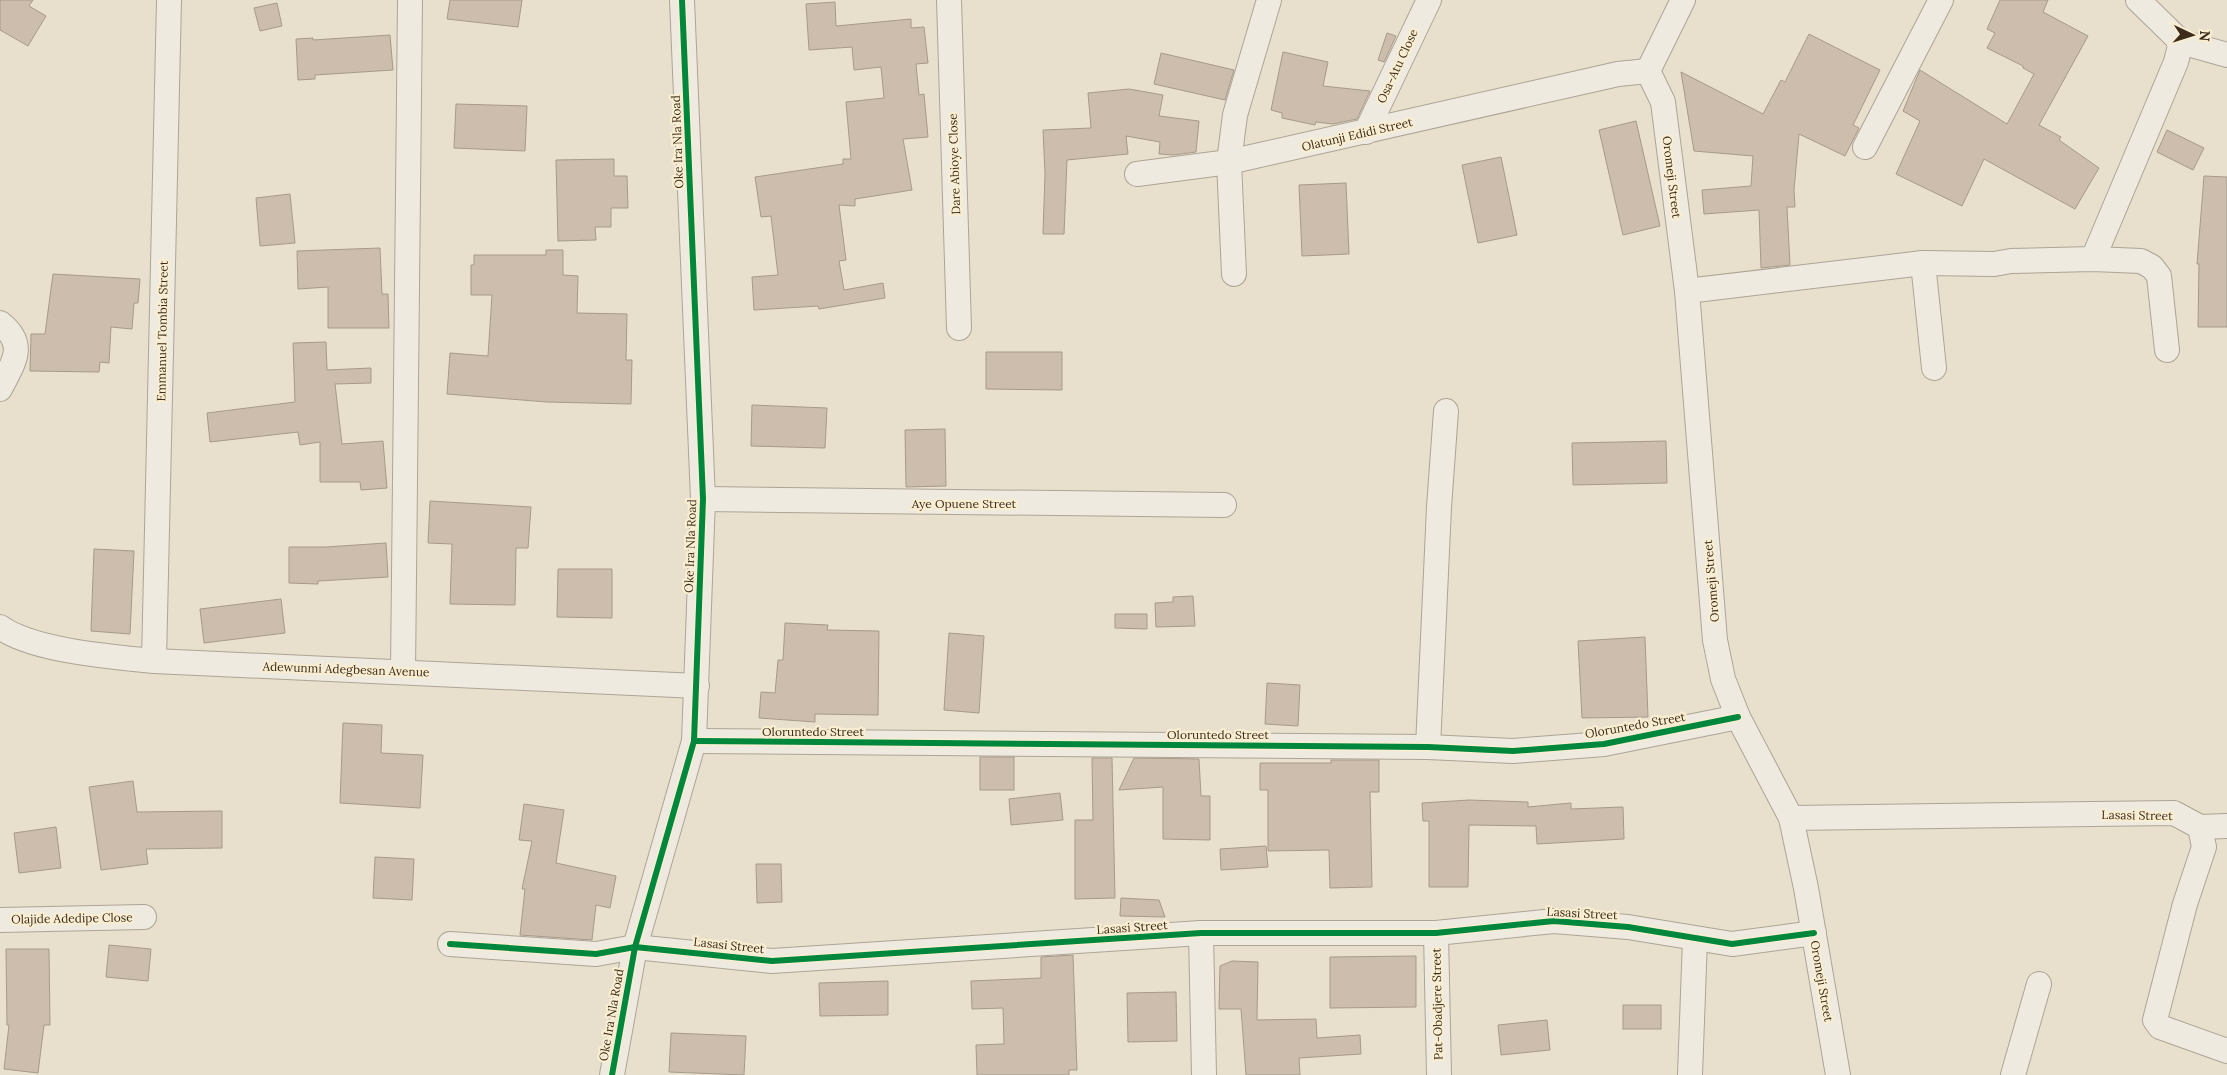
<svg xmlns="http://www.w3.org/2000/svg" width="2227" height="1075" font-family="Lora,serif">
	<rect width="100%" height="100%" fill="#e8dfcc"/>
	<g fill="#ccbdad" stroke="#a89a8b">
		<polygon points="0,0 33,0 29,6 46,16 28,46 0,30"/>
		<polygon points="450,0 522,0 518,27 447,19"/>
		<polygon points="2000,0 2048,0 2043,12 2088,36 2039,125 2061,137 2059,140 2099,168 2075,209 1984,159 1962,206 1896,174 1920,121 1903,111 1920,70 2007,124 2034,74 2023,68 2023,66 1987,48 1995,33 1987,29"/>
		<polygon points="835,2 836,26 911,19 911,28 924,27 928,63 916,64 919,95 924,94 928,137 903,139 912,190 855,199 855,206 839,205 846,260 839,261 844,290 883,283 885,298 819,309 818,306 754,310 752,277 778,275 771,216 761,217 755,177 843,164 843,159 851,159 846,102 884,98 881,67 854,70 852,47 809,50 806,4"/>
		<polygon points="277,3 282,26 260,31 254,8"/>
		<polygon points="1387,33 1396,36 1384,62 1378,60"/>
		<polygon points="1809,34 1880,70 1853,125 1859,128 1845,156 1799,134 1794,190 1795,207 1787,207 1790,265 1761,268 1759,210 1704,214 1702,190 1751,186 1753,156 1694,151 1681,72 1763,114 1781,80 1785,82"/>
		<polygon points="390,35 393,70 315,75 315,79 298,80 296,39 313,38 313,40"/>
		<polygon points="1283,52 1328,62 1323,86 1370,91 1357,119 1333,124 1316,122 1315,125 1282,118 1282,113 1271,110"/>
		<polygon points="1161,53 1234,70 1225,100 1154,84"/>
		<polygon points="1129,89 1163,95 1159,116 1199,121 1196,152 1173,155 1159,154 1160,142 1126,136 1128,154 1067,160 1064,234 1043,234 1045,173 1043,130 1091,128 1088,93"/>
		<polygon points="456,104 527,106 525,151 454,148"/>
		<polygon points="1636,121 1660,226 1623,235 1599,130"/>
		<polygon points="2167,130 2204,148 2193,170 2157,152"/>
		<polygon points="1501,157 1517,235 1478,243 1462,165"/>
		<polygon points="614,159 614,176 627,176 628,208 611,208 611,227 595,227 596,240 558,241 556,160"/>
		<polygon points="2204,176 2227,177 2227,327 2198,327 2199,264 2197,264"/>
		<polygon points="1346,183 1349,254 1302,256 1299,185"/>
		<polygon points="290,194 295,243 260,246 256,198"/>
		<polygon points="380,248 382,294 388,294 389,328 328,328 328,287 298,289 297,251"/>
		<polygon points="546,250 563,250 563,275 578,276 577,313 627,314 626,360 632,360 631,404 547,402 447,394 450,353 488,356 492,295 471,295 471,265 474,265 474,255 546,255"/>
		<polygon points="53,274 140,279 138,303 134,303 132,329 111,327 109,363 100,362 99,372 30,371 31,334 45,334"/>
		<polygon points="326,342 327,370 371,368 371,383 335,384 342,444 383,441 387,488 361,490 360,482 320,482 320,442 300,445 298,432 210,442 207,413 295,402 293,343"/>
		<polygon points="986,352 1062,352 1062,390 986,389"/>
		<polygon points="752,405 827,408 825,448 751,446"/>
		<polygon points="945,429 946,486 906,487 905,430"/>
		<polygon points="1666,441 1667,483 1573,485 1572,443"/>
		<polygon points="430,501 531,507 528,548 516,548 515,605 450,604 452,544 428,543"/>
		<polygon points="386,543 388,577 318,581 318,584 289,583 289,547 326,547"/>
		<polygon points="94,549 134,551 130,634 91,631"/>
		<polygon points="558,569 612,569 612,618 557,617"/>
		<polygon points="1193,596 1195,626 1156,627 1155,603 1173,602 1173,597"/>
		<polygon points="281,599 285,633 204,643 200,609"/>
		<polygon points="1115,614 1147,614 1147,629 1115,628"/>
		<polygon points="785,623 828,625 827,630 879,631 878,715 815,714 815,722 759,718 761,692 775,693 778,660 783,660"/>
		<polygon points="949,633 984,636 979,713 944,710"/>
		<polygon points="1645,637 1648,717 1582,718 1578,641"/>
		<polygon points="1267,683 1300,685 1298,726 1265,724"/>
		<polygon points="343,723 382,725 381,753 423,755 420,808 340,803"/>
		<rect x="980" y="757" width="34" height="33"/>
		<polygon points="1092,758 1112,758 1115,898 1075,899 1075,820 1093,820"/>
		<polygon points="1134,758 1199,759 1201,796 1210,796 1210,840 1163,839 1163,787 1119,790"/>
		<polygon points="1331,760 1379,760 1379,792 1370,792 1372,887 1330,888 1329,850 1268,851 1268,790 1260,790 1260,763 1331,763"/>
		<polygon points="133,781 137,812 222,811 222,848 146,849 148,864 101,870 89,787"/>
		<polygon points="1060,793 1063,820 1011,825 1009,799"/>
		<polygon points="1469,800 1528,802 1528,807 1571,803 1571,809 1623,807 1624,839 1537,844 1536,826 1469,825 1468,887 1429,887 1429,821 1423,821 1422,803"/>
		<polygon points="524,804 564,810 556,863 616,876 610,908 596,905 592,940 520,935 525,889 522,889 532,841 519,840"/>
		<polygon points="56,827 61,868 19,873 14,833"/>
		<polygon points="1266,846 1268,867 1221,870 1220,849"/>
		<polygon points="375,857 414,859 412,900 373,898"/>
		<polygon points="756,864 781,864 782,902 757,903"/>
		<polygon points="1121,898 1159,900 1165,917 1120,916"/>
		<polygon points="109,945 151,949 148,981 106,977"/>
		<polygon points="6,949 49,949 50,1025 44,1025 38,1073 4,1069 9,1025 7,1025"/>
		<polygon points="1073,955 1077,1070 1069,1070 1069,1075 977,1075 976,1045 1004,1044 1003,1008 972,1009 971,981 1041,978 1041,957"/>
		<polygon points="1416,956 1416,1007 1330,1008 1330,957"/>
		<polygon points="1232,961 1258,962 1257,1020 1316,1019 1317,1038 1360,1035 1361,1054 1299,1058 1300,1075 1246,1075 1241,1009 1219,1009 1220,966"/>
		<polygon points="888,981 888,1015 820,1016 819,983"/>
		<polygon points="1176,992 1177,1041 1128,1042 1127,993"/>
		<rect x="1623" y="1005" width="38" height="24"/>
		<polygon points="1547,1020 1550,1050 1501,1055 1498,1025"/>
		<polygon points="671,1033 746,1036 744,1075 669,1072"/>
	</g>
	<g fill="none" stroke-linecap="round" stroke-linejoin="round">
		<g stroke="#ada496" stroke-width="26">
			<g id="minor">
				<polyline points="949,0 959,328"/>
				<polyline points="1269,0 1235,115 1229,162 1618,74 1648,71"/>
				<polyline points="2138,0 2181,42 2227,55"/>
				<polyline points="1648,71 1663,102 1687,291 1715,640 1723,679 1738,717 1791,818 1806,888 1838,1075"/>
				<polyline points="1648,71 1683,0"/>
				<polyline points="1366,132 1429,0"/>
				<polyline points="1865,147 1941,0"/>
				<polyline points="1137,174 1229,162 1234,274"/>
				<polyline points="2093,259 2176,62 2181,42"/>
				<polyline points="1923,263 1934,368"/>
				<polyline points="1687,291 1923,263 1994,264 2011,261 2093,259 2141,261 2152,267 2159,276 2167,350"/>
				<path d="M0,323C28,345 13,363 0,389"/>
				<polyline points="703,499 1224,505"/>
				<path d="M0,627C33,651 114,657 154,661L697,686"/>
				<polyline points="154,661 169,0"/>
				<polyline points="403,672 410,0"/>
				<polyline points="694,741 1428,747 1513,751 1604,744 1738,717"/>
				<polyline points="1428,747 1439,507 1446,411"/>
				<polyline points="1791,818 2174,813 2200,827 2227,826"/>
				<polyline points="2200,827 2204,847 2185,904 2155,1020 2160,1027 2227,1051"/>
				<polyline points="0,920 144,917"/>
				<polyline points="1201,933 1204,1075"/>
				<polyline points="1436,933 1439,1075"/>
				<polyline points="450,944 596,954 635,947 772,961 1201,933 1436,933 1554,921 1628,927 1732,944 1814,933"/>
				<polyline points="612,1075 635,947 694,741 703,499 682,0"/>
				<polyline points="1690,1075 1695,939"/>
				<polyline points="2013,1075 2039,984"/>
			</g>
		</g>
		<use href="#minor" stroke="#efeadf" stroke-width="24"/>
		<g stroke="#f9eed1" stroke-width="9">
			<g id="cycleway">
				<polyline points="694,741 1428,747 1513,751 1604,744 1738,717"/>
				<polyline points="450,944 596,954 635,947 772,961 1201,933 1436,933 1554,921 1628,927 1732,944 1814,933"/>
				<polyline points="612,1075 635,947 694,741 703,499 682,0"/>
			</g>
		</g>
		<use href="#cycleway" stroke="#00873e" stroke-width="6"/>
	</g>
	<g text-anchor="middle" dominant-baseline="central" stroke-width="4.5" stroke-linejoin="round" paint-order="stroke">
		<g font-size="12" fill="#3d2c1c" stroke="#f9eed1">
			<text transform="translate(1397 66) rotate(-65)">Osa-Atu Close</text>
			<text transform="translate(1357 134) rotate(-13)">Olatunji Edidi Street</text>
			<text transform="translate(677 142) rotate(-92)">Oke Ira Nla Road</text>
			<text transform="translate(954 164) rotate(-92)">Dare Abioye Close</text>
			<text transform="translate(1672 177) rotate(83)">Oromeji Street</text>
			<text transform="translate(162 331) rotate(-89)">Emmanuel Tombia Street</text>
			<text x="964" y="503">Aye Opuene Street</text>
			<text transform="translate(690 546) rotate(-88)">Oke Ira Nla Road</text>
			<text transform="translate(1711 581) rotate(-95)">Oromeji Street</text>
			<text transform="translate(346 669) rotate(2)">Adewunmi Adegbesan Avenue</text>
			<text transform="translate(1635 725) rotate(-10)">Oloruntedo Street</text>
			<text x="813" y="731">Oloruntedo Street</text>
			<text x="1218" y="734">Oloruntedo Street</text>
			<text transform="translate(2137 815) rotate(1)">Lasasi Street</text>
			<text transform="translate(1582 913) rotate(3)">Lasasi Street</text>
			<text transform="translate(72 918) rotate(-1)">Olajide Adedipe Close</text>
			<text transform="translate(1132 927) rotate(-4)">Lasasi Street</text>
			<text transform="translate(729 945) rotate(6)">Lasasi Street</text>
			<text transform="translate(1822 981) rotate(80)">Oromeji Street</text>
			<text transform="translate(1437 1004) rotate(-91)">Pat-Obadjere Street</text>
			<text transform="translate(611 1015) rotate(-80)">Oke Ira Nla Road</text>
		</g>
	</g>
	<g transform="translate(2192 35) rotate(94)" stroke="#f9eed1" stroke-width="4" paint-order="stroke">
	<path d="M0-4L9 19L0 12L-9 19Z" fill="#3d2c1c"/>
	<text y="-8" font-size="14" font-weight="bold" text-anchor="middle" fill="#3d2c1c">N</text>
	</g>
</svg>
